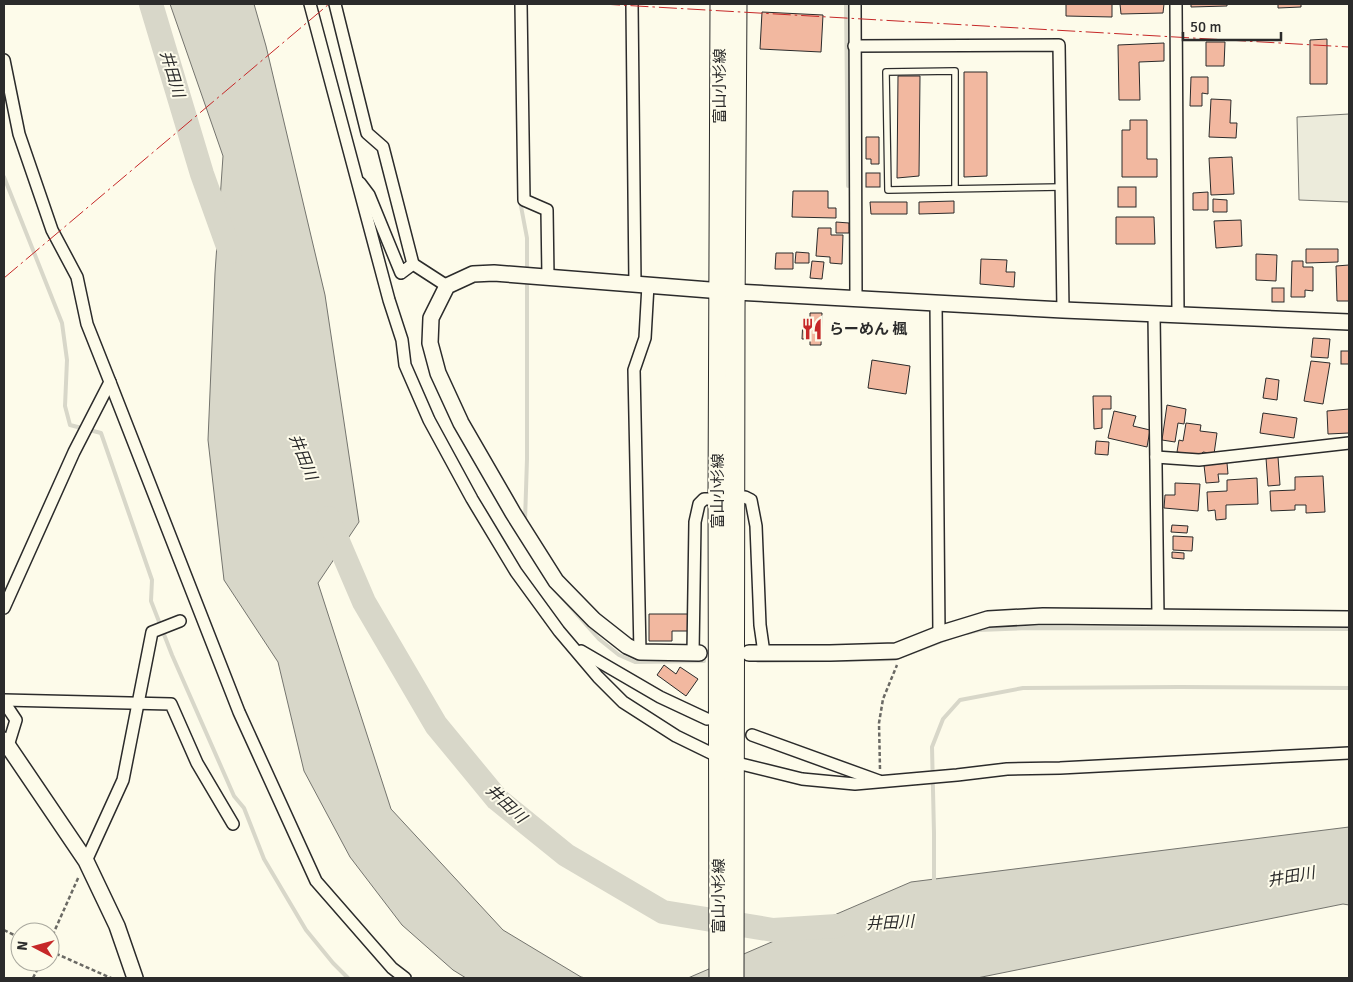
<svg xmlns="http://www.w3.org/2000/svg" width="1353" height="982" font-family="Signika,'Noto Sans JP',sans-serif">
	<rect width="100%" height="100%" fill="#fdfbea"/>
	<polygon fill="#ecebdb" stroke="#74746e" points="1349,114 1349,202 1299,200 1297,117"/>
	<g fill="#d8d7c9" stroke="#74746e">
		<polygon points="170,4 254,4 266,46 325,295 359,522 318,583 391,809 503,930 581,977 586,978 466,978 453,970 402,925 350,857 304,771 278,662 224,580 208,440 215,273 223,156"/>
		<polygon points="1349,827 1349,905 1343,904 977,978 688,978 911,882"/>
	</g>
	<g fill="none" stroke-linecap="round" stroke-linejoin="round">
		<g stroke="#d8d7c9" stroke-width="4">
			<polyline points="846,4 848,186"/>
			<polyline points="4,177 62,323 67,360 65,406 70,425 101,433 152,580 151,601 172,655 234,796 244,808 264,859 306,930 333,963 348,978"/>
			<polyline points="520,201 527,238 527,271"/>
			<polyline points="525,521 527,459 527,278"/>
			<polyline points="558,593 599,639 619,655 635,662 704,661"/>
			<polyline points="967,633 979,630 1027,628 1349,629"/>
			<polyline points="758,661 895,659 955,636"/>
			<polyline points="934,884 934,833 932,747 943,719 960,700 1023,688 1180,687 1349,688"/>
		</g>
		<g stroke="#d8d7c9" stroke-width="24">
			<polyline points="151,4 202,174 230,252"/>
			<polyline points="328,518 364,602 436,725 497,799 566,855 663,912 773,930 837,926"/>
		</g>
	</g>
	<g fill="#f2b8a0" stroke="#2b2b2b">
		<polygon points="1066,4 1112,4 1112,17 1066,16"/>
		<polygon points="1120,4 1164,4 1163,13 1121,14"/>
		<polygon points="1191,4 1227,4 1227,6 1191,7"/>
		<polygon points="1278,4 1301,4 1301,7 1278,8"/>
		<polygon points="762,12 823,15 821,52 760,49"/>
		<polygon points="1327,39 1327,84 1310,84 1310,40"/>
		<polygon points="1206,42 1225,42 1224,66 1206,66"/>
		<polygon points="1164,43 1164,61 1139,62 1140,100 1119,100 1118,45"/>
		<polygon points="964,72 987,72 987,176 964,177"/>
		<polygon points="898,76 920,76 919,176 897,178"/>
		<polygon points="1191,77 1208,77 1208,94 1202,93 1202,106 1190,106"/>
		<polygon points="1211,99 1231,100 1230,123 1237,123 1236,138 1209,137"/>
		<polygon points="1130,120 1147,120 1147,159 1157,159 1157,177 1122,177 1122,130 1130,130"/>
		<polygon points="866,137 879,137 879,164 871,164 871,159 866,159"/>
		<polygon points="1232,157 1234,194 1211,195 1209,158"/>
		<rect x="866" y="173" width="14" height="14"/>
		<rect x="1118" y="187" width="18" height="20"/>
		<polygon points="793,191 828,191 828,208 836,208 836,218 792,217"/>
		<polygon points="1208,192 1208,210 1193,210 1193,193"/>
		<polygon points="1213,199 1227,200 1227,212 1213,212"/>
		<polygon points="954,201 954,213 919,214 919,202"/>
		<polygon points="870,202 907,202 907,214 871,214"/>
		<polygon points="1116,217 1154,217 1155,244 1116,244"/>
		<polygon points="1241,220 1242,246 1216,248 1214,221"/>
		<polygon points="836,222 849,223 849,233 836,233"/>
		<polygon points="818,228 831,228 831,235 843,235 842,264 830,263 830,257 816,256"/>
		<polygon points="1306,249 1338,249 1338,262 1306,263"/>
		<polygon points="796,252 809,253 809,263 795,263"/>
		<polygon points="776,253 793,253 793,269 775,269"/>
		<polygon points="1256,254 1277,255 1276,281 1256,280"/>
		<polygon points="981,259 1007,260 1006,272 1015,272 1014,287 980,284"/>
		<polygon points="812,261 824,262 822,279 810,278"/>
		<polygon points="1292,261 1303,261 1303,267 1313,267 1313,291 1305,290 1305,297 1291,297"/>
		<polygon points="1349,265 1349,301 1337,301 1336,266"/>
		<rect x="1272" y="288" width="12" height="14"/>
		<polygon points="810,313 822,313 821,345 810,345 810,339 802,339 803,319 810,319"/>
		<polygon points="1313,338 1330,339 1328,358 1311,357"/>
		<rect x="1341" y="351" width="8" height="13"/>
		<polygon points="872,360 910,366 906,394 868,388"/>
		<polygon points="1311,361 1330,363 1323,404 1304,401"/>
		<polygon points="1266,378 1279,380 1277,400 1263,398"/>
		<polygon points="1093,396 1111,396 1111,409 1102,409 1102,428 1094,429"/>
		<polygon points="1167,405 1186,409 1184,424 1178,423 1175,442 1162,440"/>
		<polygon points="1349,409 1349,433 1328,434 1327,411"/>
		<polygon points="1114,411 1136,416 1133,426 1150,430 1147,447 1108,438"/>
		<polygon points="1263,413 1297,418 1294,438 1260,433"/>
		<polygon points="1186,423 1201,425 1200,431 1217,433 1214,454 1203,452 1200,456 1177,452 1179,440 1183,441"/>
		<polygon points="1096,441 1109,442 1108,455 1095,454"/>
		<polygon points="1278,457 1280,485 1268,486 1266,458"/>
		<polygon points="1227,463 1228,474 1218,474 1219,482 1206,483 1204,465"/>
		<polygon points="1323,476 1325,512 1306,513 1306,505 1295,505 1295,510 1271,511 1270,491 1295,490 1295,477"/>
		<polygon points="1257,478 1258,504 1226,505 1226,519 1216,520 1215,510 1208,511 1207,492 1227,491 1227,480"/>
		<polygon points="1175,483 1200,484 1198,511 1164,508 1165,495 1175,495"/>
		<polygon points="1172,525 1188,526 1187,533 1171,532"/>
		<polygon points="1173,536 1193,537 1192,551 1173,550"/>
		<polygon points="1172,552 1184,553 1184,559 1172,558"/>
		<polygon points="649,614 689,614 688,631 672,631 672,641 649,641"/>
		<polygon points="664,665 676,674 680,667 698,679 686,696 657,675"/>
	</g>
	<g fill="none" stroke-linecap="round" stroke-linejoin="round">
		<g stroke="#2b2b2b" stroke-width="8">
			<polyline id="service" points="955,189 955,71 886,72 888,190 1061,187"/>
		</g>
		<g stroke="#2b2b2b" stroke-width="14">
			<g id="minor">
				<polyline points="310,4 389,300 402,340 405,365 429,420 472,499 516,572 559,631 598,677 623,702 676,736 719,757"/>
				<polyline points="335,4 367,133 383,147 413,264"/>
				<polyline points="521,4 524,200 547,210 548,277"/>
				<polyline points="632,4 635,284"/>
				<polyline points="855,4 856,299"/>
				<polyline points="1176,4 1178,315"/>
				<polyline points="854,46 1059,45 1063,310"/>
				<polyline points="4,60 19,134 52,230 77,277 87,324 110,382 74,452 4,608"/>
				<polyline points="360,183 369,195 401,273 413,264 447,286"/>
				<polyline points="936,303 939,634"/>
				<polyline points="1154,314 1158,617"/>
				<polyline points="110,382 239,712 316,881 392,968 405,978"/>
				<polyline points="1156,457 1199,460 1349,443"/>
				<polyline points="734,498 745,497 751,500 756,526 760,625 764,653"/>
				<polyline points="581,651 660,697 707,719"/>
				<polyline points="640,652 634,370 645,338 648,285"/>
				<polyline points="693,653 695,522 699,504 704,499 718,499"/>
				<polyline points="4,700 171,704 197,763 233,824"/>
				<polyline points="4,702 16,720 8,746 5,749"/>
				<polyline points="752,735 879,781"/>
				<polyline points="733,762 802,779 855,784 957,775 1007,769 1060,768 1349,753"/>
				<polyline points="86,861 123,780 152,632 180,621"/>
			</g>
		</g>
		<g stroke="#2b2b2b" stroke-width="18">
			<g id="tertiary">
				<polyline points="699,653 640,652 627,646 594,620 556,581 513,513 461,423 438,373 430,343 431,318 447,286 473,274 494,273 735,292 1063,310 1349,322"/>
				<polyline points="749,653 830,653 896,651 939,634 988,619 1043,616 1349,619"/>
				<polyline points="4,740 86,861 117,926 135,978"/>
			</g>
		</g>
		<g stroke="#2b2b2b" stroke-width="21">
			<g id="primary">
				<polyline points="719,978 718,499 720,4"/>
				<polyline points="734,978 735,312 737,4"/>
			</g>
		</g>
		<g stroke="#6a6964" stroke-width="2.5" stroke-dasharray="4 2.5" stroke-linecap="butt">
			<polyline points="880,769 879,723 883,699 897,665"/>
			<polyline points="4,930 20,938"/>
			<polyline points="50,941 79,876"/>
			<polyline points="50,951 111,978"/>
			<polyline points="33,978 41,962"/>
		</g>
		<use href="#service" stroke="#fdfbea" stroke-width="5.5"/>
		<use href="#minor" stroke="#fdfbea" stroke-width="11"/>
		<use href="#tertiary" stroke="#fdfbea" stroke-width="15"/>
		<use href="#primary" stroke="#fdfbea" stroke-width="19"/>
		<g stroke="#c62828" stroke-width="1" stroke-dasharray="18 4 2.5 4" stroke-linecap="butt">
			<polyline points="602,4 1349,47"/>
			<polyline points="4,278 329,4"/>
		</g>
	</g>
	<defs>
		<g id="restaurant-bare" transform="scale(1.725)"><path d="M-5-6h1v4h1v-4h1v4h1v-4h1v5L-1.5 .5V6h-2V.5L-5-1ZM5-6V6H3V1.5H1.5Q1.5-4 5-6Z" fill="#c62828" stroke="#fdfbea" stroke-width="2.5" paint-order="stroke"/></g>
	</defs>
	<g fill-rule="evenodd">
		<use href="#restaurant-bare" x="812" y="329"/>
	</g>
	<g text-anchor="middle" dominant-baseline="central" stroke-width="4" stroke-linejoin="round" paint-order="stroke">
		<g font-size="15" fill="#2b2b2b" stroke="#fdfbea">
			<text transform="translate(720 86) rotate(-90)">富山小杉線</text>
			<text transform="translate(718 491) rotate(-90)">富山小杉線</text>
			<text transform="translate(719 896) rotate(-90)">富山小杉線</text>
		</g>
		<g font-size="15" font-weight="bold" fill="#2b2b2b" stroke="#fdfbea" text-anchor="start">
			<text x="829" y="329">らーめん 楓</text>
		</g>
		<g font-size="16" font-style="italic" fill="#2b2b2b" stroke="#fdfbea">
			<text transform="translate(172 74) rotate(73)">井田川</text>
			<text transform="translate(303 457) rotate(68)">井田川</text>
			<text transform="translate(506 804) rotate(43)">井田川</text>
			<text transform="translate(1291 877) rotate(-10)">井田川</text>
			<text transform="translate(890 923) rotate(-3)">井田川</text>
		</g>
	</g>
	<rect width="1353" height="982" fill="none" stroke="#2b2b2b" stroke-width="10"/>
	<g transform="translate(35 947) rotate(276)"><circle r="24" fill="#fdfbea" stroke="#a9a89e"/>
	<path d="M0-4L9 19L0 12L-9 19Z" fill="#c62828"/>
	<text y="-8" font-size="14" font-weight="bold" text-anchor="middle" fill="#2b2b2b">N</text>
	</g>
	<path d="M1183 32v8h98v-8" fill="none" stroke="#2b2b2b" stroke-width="2.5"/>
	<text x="1190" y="32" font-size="15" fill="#2b2b2b" stroke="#fdfbea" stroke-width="4" paint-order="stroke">50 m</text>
</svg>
